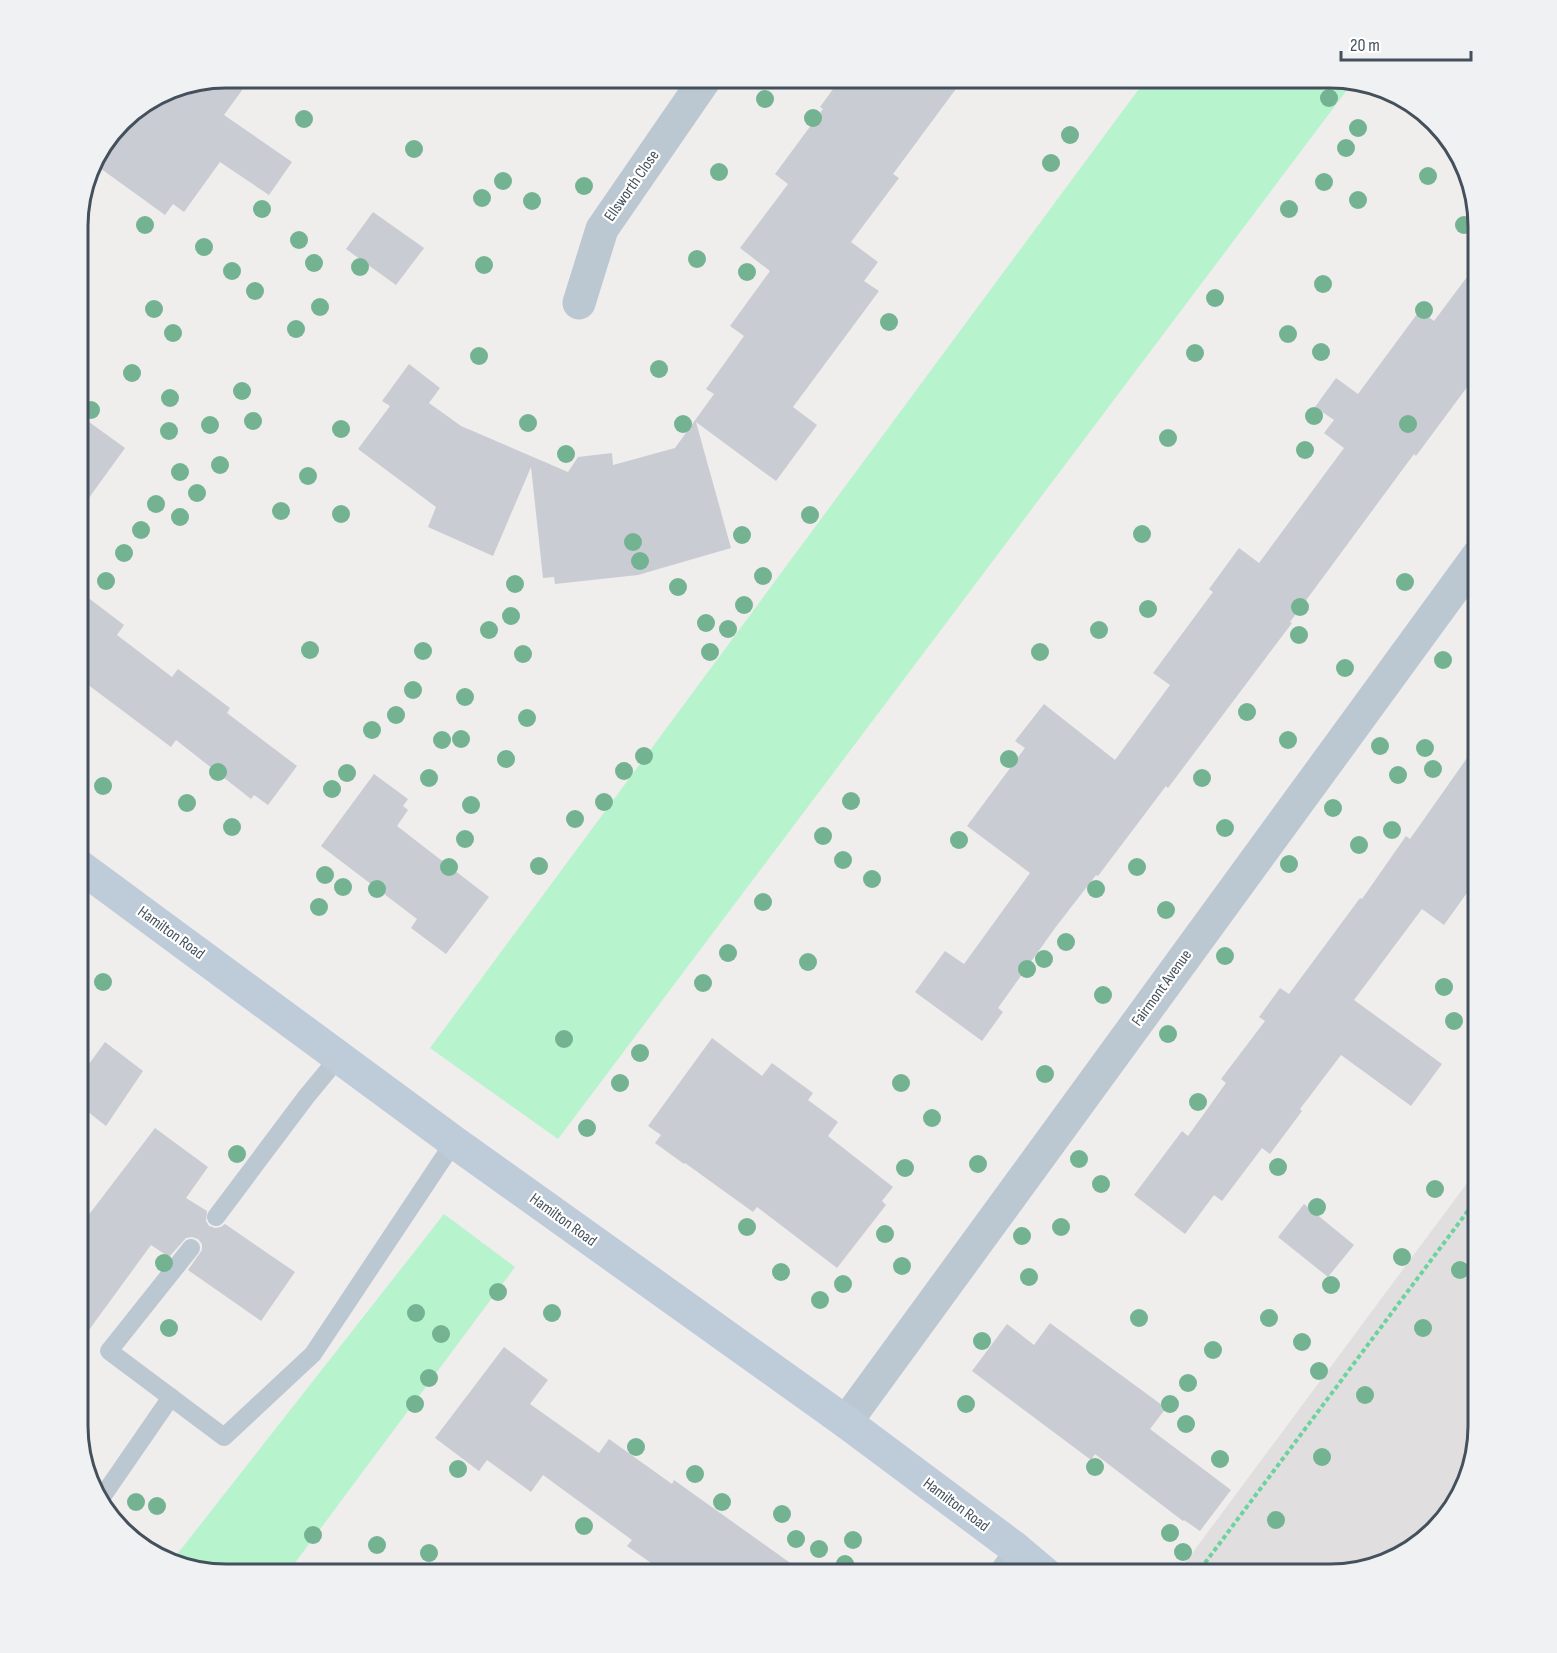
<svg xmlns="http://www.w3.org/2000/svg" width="1557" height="1653" font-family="'Sofia Sans Condensed',sans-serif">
	<rect width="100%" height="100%" fill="#f0eded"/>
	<polygon fill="#e1dedf" points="1479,1167 1479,1427 1464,1492 1421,1544 1379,1567 1331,1575 1176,1575"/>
	<g fill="#b7f3cd">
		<polygon points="1147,78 1340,78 1353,82 558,1139 430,1048"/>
		<polygon points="444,1214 515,1267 286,1575 226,1575 171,1562"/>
	</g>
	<g fill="#c9ccd3">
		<polygon points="226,78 251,78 224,115 292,162 269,195 220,162 184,212 173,204 165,215 93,163 128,115 170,89"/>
		<polygon points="841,78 964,78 893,174 899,178 851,242 878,262 864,281 879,291 793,407 817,425 776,481 696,422 731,548 638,575 555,584 554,577 543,578 531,467 493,556 428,527 436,507 358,449 390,406 382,401 409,364 440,388 429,403 461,426 568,472 578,457 612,453 613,465 675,448 714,394 706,389 744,336 730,326 770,271 740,248 788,184 775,174 823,109 820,107"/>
		<polygon points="373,212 424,248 396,285 346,249"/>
		<polygon points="1479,261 1479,371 1416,456 1414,454 1290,622 1292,623 1168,788 1166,786 1098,876 1096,875 1055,928 998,1008 1003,1012 982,1041 915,992 945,951 964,964 1030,873 967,826 1025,748 1015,741 1044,704 1115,760 1170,685 1153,673 1213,592 1209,589 1239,548 1259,563 1344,448 1324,433 1334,420 1315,407 1336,378 1358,394 1420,310 1434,321"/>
		<polygon points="78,414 125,448 78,513"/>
		<polygon points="78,590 124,625 117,635 172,677 178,669 230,708 227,713 297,766 268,805 254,795 251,799 176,740 171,747 83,681 78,687"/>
		<polygon points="1479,741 1479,876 1444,925 1422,909 1354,1000 1442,1064 1411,1106 1341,1055 1300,1109 1302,1111 1270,1154 1262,1148 1222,1201 1214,1195 1185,1234 1134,1195 1182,1131 1188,1136 1226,1083 1221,1079 1265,1021 1259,1017 1280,988 1289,994 1360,898 1362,899 1406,836 1410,839"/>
		<polygon points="374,774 408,799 403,806 408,810 397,826 489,897 446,954 411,928 417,919 321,846"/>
		<polygon points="712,1038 762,1076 772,1063 813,1093 808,1100 838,1122 828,1136 893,1187 882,1201 886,1205 837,1268 757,1207 753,1212 685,1163 684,1164 655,1143 661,1135 648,1126"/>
		<polygon points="105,1042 143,1071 106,1126 78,1104 78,1079"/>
		<polygon points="155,1128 208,1167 186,1198 207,1211 206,1221 209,1226 215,1228 221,1227 225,1224 295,1272 261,1321 188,1270 202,1250 202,1244 198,1239 192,1237 186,1238 169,1257 151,1245 78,1345 78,1229"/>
		<polygon points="1304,1204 1354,1245 1328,1277 1278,1237"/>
		<polygon points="1050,1323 1166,1408 1150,1429 1231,1490 1200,1531 1184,1520 1183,1521 1095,1454 1091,1460 972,1371 1007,1324 1034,1345"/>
		<polygon points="504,1347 548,1380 530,1404 599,1453 609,1439 672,1484 674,1480 807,1575 668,1575 627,1546 632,1540 543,1475 531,1492 487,1460 479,1471 435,1438"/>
	</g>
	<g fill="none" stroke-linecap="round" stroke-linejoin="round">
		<polyline stroke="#6cd39e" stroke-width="4" stroke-dasharray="4.5 3" stroke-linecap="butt" points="1196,1575 1473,1204 1479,1200"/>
		<g stroke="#bcc8d1" stroke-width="18">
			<polyline points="216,1217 306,1097 339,1057"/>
			<polyline points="191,1248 109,1351 224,1437 313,1354 454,1142"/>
			<polyline points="100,1500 171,1397"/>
			<polyline points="995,1575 1015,1548"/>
		</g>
		<g stroke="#bcc8d1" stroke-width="33">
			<polyline points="579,303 602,229 706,78"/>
			<polyline points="846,1422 1479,554"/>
		</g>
		<polyline stroke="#becbd9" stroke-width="33" points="78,865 454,1142 846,1422 1015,1548 1047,1575"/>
	</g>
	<g fill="#74b392">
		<circle cx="1329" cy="98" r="9"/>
		<circle cx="765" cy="99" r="9"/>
		<circle cx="813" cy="118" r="9"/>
		<circle cx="304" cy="119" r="9"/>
		<circle cx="1358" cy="128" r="9"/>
		<circle cx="1070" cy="135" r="9"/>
		<circle cx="1346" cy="148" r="9"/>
		<circle cx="414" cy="149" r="9"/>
		<circle cx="1051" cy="163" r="9"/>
		<circle cx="719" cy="172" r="9"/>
		<circle cx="1428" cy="176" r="9"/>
		<circle cx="503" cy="181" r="9"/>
		<circle cx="1324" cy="182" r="9"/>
		<circle cx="584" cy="186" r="9"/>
		<circle cx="482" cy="198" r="9"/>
		<circle cx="1358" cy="200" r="9"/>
		<circle cx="532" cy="201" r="9"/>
		<circle cx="262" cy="209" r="9"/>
		<circle cx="1289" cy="209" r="9"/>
		<circle cx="145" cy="225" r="9"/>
		<circle cx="1464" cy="225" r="9"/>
		<circle cx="299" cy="240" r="9"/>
		<circle cx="204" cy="247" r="9"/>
		<circle cx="697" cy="259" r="9"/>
		<circle cx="314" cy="263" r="9"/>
		<circle cx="484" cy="265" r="9"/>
		<circle cx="360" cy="267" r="9"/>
		<circle cx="232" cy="271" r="9"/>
		<circle cx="747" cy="272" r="9"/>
		<circle cx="1323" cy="284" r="9"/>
		<circle cx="255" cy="291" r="9"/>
		<circle cx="1215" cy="298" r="9"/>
		<circle cx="320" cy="307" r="9"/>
		<circle cx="154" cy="309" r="9"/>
		<circle cx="1424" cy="310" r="9"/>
		<circle cx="889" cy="322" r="9"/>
		<circle cx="296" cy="329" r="9"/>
		<circle cx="173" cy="333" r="9"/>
		<circle cx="1288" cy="334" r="9"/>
		<circle cx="1321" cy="352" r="9"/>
		<circle cx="1195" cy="353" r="9"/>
		<circle cx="479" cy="356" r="9"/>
		<circle cx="659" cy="369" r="9"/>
		<circle cx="132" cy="373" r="9"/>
		<circle cx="242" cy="391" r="9"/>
		<circle cx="170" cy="398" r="9"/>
		<circle cx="91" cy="410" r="9"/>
		<circle cx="1314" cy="416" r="9"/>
		<circle cx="253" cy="421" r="9"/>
		<circle cx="528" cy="423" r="9"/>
		<circle cx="683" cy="424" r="9"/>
		<circle cx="1408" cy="424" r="9"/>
		<circle cx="210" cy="425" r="9"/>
		<circle cx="341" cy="429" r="9"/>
		<circle cx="169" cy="431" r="9"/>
		<circle cx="1168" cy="438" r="9"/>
		<circle cx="1305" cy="450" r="9"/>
		<circle cx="566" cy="454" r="9"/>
		<circle cx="220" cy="465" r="9"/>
		<circle cx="180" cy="472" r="9"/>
		<circle cx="308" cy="476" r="9"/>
		<circle cx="197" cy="493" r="9"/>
		<circle cx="156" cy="504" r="9"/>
		<circle cx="281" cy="511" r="9"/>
		<circle cx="341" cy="514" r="9"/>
		<circle cx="810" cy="515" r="9"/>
		<circle cx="180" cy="517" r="9"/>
		<circle cx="141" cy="530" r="9"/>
		<circle cx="1142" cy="534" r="9"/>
		<circle cx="742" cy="535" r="9"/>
		<circle cx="633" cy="542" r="9"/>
		<circle cx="124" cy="553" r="9"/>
		<circle cx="640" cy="561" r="9"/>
		<circle cx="763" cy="576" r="9"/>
		<circle cx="106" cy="581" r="9"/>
		<circle cx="1405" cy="582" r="9"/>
		<circle cx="515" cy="584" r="9"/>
		<circle cx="678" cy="587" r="9"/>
		<circle cx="744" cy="605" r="9"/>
		<circle cx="1300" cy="607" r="9"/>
		<circle cx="1148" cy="609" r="9"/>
		<circle cx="511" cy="616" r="9"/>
		<circle cx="706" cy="623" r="9"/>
		<circle cx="728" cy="629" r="9"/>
		<circle cx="489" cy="630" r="9"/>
		<circle cx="1099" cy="630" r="9"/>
		<circle cx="1299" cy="635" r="9"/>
		<circle cx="310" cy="650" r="9"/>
		<circle cx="423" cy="651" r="9"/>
		<circle cx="710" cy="652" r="9"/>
		<circle cx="1040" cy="652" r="9"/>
		<circle cx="523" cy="654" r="9"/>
		<circle cx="1443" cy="660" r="9"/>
		<circle cx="1345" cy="668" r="9"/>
		<circle cx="413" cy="690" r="9"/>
		<circle cx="465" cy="697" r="9"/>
		<circle cx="1247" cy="712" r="9"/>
		<circle cx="396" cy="715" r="9"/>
		<circle cx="527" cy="718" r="9"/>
		<circle cx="372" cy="730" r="9"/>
		<circle cx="461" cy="739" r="9"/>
		<circle cx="442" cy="740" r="9"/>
		<circle cx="1288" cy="740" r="9"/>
		<circle cx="1380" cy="746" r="9"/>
		<circle cx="1425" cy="748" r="9"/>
		<circle cx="644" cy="756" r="9"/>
		<circle cx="506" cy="759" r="9"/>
		<circle cx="1009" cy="759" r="9"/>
		<circle cx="1433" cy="769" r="9"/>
		<circle cx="624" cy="771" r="9"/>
		<circle cx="218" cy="772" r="9"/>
		<circle cx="347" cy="773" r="9"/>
		<circle cx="1398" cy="775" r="9"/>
		<circle cx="429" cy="778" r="9"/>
		<circle cx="1202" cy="778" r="9"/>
		<circle cx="103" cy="786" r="9"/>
		<circle cx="332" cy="789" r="9"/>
		<circle cx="851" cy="801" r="9"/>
		<circle cx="604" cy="802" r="9"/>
		<circle cx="187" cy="803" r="9"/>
		<circle cx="471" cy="805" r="9"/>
		<circle cx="1333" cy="808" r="9"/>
		<circle cx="575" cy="819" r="9"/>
		<circle cx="232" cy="827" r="9"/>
		<circle cx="1225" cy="828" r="9"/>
		<circle cx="1392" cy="830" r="9"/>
		<circle cx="823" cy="836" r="9"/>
		<circle cx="465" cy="839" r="9"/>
		<circle cx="959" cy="840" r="9"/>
		<circle cx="1359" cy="845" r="9"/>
		<circle cx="843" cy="860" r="9"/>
		<circle cx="1289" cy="864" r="9"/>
		<circle cx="539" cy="866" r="9"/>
		<circle cx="449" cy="867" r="9"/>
		<circle cx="1137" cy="867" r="9"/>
		<circle cx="325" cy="875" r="9"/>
		<circle cx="872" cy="879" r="9"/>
		<circle cx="343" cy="887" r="9"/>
		<circle cx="377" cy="889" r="9"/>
		<circle cx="1096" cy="889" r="9"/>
		<circle cx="763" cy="902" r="9"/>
		<circle cx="319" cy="907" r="9"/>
		<circle cx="1166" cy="910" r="9"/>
		<circle cx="1066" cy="942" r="9"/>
		<circle cx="728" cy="953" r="9"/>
		<circle cx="1225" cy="956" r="9"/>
		<circle cx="1044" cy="959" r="9"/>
		<circle cx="808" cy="962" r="9"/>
		<circle cx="1027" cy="969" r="9"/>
		<circle cx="103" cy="982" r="9"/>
		<circle cx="703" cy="983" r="9"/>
		<circle cx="1444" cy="987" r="9"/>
		<circle cx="1103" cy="995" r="9"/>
		<circle cx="1454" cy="1021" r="9"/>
		<circle cx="1168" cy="1034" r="9"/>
		<circle cx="564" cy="1039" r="9"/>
		<circle cx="640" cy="1053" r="9"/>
		<circle cx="1045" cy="1074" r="9"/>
		<circle cx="620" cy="1083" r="9"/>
		<circle cx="901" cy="1083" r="9"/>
		<circle cx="1198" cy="1102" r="9"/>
		<circle cx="932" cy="1118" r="9"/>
		<circle cx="587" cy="1128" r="9"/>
		<circle cx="237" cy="1154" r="9"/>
		<circle cx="1079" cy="1159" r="9"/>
		<circle cx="978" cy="1164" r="9"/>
		<circle cx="1278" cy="1167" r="9"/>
		<circle cx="905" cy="1168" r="9"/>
		<circle cx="1101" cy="1184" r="9"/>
		<circle cx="1435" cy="1189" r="9"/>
		<circle cx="1317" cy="1207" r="9"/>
		<circle cx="747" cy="1227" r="9"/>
		<circle cx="1061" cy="1227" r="9"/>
		<circle cx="885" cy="1234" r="9"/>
		<circle cx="1022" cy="1236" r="9"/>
		<circle cx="1402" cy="1257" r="9"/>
		<circle cx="164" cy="1263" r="9"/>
		<circle cx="902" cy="1266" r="9"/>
		<circle cx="1460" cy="1270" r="9"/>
		<circle cx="781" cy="1272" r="9"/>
		<circle cx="1029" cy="1277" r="9"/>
		<circle cx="843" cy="1284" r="9"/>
		<circle cx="1331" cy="1285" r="9"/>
		<circle cx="498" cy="1292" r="9"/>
		<circle cx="820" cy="1300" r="9"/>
		<circle cx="416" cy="1313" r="9"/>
		<circle cx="552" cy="1313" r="9"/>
		<circle cx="1139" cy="1318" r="9"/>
		<circle cx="1269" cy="1318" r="9"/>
		<circle cx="169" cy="1328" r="9"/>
		<circle cx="1423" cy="1328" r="9"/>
		<circle cx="441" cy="1334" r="9"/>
		<circle cx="982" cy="1341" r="9"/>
		<circle cx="1302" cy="1342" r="9"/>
		<circle cx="1213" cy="1350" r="9"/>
		<circle cx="1319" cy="1371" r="9"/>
		<circle cx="429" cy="1378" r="9"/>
		<circle cx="1188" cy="1383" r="9"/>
		<circle cx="1365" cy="1395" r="9"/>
		<circle cx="415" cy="1404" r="9"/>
		<circle cx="966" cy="1404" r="9"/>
		<circle cx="1170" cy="1404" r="9"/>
		<circle cx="1186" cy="1424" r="9"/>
		<circle cx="636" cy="1447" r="9"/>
		<circle cx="1322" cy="1457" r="9"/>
		<circle cx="1220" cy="1459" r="9"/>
		<circle cx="1095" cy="1467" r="9"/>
		<circle cx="458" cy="1469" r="9"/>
		<circle cx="695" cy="1474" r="9"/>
		<circle cx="136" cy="1502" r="9"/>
		<circle cx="722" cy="1502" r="9"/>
		<circle cx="157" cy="1506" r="9"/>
		<circle cx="782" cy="1514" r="9"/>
		<circle cx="1276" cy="1520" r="9"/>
		<circle cx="584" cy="1526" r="9"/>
		<circle cx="1170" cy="1533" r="9"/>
		<circle cx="313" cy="1535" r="9"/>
		<circle cx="796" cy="1539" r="9"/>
		<circle cx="853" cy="1540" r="9"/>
		<circle cx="377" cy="1545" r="9"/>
		<circle cx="819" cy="1549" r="9"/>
		<circle cx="1183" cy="1552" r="9"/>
		<circle cx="429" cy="1553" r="9"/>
		<circle cx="845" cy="1564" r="9"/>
	</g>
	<g text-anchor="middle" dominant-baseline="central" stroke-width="4.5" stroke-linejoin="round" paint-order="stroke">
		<g font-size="16" fill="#44515c" stroke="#fff">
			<text transform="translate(632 186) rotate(-55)">Ellsworth Close</text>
			<text transform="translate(171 933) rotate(36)">Hamilton Road</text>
			<text transform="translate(1162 988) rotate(-54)">Fairmont Avenue</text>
			<text transform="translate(563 1220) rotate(36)">Hamilton Road</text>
			<text transform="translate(956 1505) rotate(37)">Hamilton Road</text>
		</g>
	</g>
	<path d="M0 0H1557V1653H0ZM226 88H1330A138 138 0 0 1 1468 226V1426A138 138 0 0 1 1330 1564H226A138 138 0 0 1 88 1426V226A138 138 0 0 1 226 88Z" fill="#f0f1f2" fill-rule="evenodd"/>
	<path fill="none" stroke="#44515c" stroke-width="3" d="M226 88H1330A138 138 0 0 1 1468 226V1426A138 138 0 0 1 1330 1564H226A138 138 0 0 1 88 1426V226A138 138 0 0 1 226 88Z"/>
	<path d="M1341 51v9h130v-9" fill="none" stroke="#44515c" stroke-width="3"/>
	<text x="1350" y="51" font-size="18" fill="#44515c" stroke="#ffffff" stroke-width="4.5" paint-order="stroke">20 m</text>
</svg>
